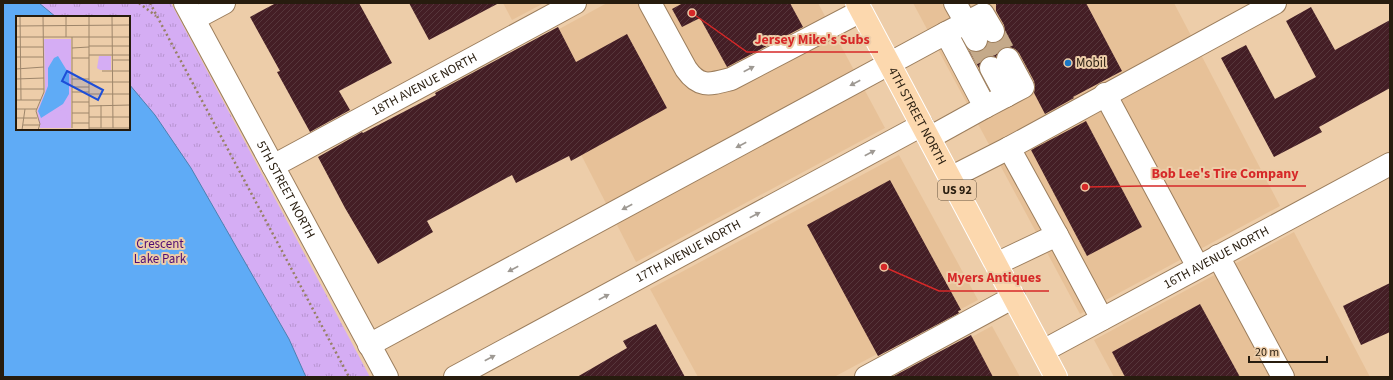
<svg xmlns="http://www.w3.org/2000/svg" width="1393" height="380" font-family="'Source Sans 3',sans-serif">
	<defs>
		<pattern id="park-tufts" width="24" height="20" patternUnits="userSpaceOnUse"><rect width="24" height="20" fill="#d5adf4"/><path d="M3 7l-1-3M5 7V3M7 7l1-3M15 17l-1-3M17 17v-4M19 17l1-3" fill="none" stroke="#b794d0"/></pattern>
		<pattern id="building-hatch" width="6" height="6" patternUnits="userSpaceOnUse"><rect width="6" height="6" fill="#441e25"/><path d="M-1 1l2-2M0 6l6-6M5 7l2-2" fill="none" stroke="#56363b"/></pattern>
	</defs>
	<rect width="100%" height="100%" fill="#edcda9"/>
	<g fill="#e7c198">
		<polygon points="503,3 544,3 512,20"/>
		<polygon points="607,3 818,3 885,128 636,262 526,47"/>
		<polygon points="913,3 1174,3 1280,206 1080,314"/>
		<polygon points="899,155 978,300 834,377 698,377 650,289"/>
		<polygon points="1294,232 1370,377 1114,377 1094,340"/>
		<polygon points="992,326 1020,377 898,377"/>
	</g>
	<path fill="url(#park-tufts)" fill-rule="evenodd" d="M3,3H171L370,377H3ZM17,17H129V129H17Z"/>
	<polygon fill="#5fabf6" stroke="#4e80b0" points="3,3 39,3 56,17 17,17 17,129 129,129 129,84 155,115 191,168 289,339 306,377 3,377"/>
	<g fill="url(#building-hatch)">
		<polygon points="276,3 359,3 392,63 339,91 350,110 310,132 277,72 280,71 250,17"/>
		<polygon points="409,3 499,3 429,40"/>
		<polygon points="683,3 790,3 803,27 727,67 700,18 682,27 672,9"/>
		<polygon points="996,3 1086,3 1122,71 1073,97 1074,98 1045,114 1034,93 1035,87 1034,81 1019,53 1015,49 1009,47 1002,48 998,52 996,57 991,56 985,57 981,61 979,68 969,51 976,52 982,51 987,47 988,42 993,43 999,42 1004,37 1005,31 1004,25 996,11"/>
		<polygon points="1311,7 1335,50 1390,20 1390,88 1319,127 1322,132 1274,157 1221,58 1246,45 1275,99 1316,77 1286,21"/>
		<polygon points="558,27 576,62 627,34 667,108 571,161 569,156 516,183 512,175 427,221 433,232 378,264 345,208 318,157 362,132 363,133 436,95 435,93"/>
		<polygon points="1086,121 1142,227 1087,256 1031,150"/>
		<polygon points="890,180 961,310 958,311 959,313 878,356 807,225"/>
		<polygon points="1390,283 1390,332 1361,345 1343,306"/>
		<polygon points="1200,304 1240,377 1125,377 1112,352"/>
		<polygon points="656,324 685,377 577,377 627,348 623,341"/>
		<polygon points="971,335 993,377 892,377"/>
	</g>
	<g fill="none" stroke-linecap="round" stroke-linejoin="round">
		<g stroke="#c5aa8a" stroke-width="22" stroke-dasharray="22 11" stroke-linecap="butt">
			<polyline points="993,31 1008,59"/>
			<polyline points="976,40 991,68"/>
		</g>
		<g stroke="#9c7e5d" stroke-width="24">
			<g id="minor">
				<path id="s1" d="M185,3L387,377"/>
				<path d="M650,3L686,69C700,89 711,84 731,79L861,11"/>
				<polyline points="955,3 976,40"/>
				<polyline points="194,19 224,3"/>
				<polyline points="946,33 983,14 993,31"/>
				<polyline points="991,68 1006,96"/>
				<polyline points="1105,94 1198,267"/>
				<polyline points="985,107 1023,87 1008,59"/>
				<path id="s2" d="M273,166L575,3"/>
				<polyline points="950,178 1009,148 1275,3"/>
				<polyline points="1057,235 1102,319"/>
				<polyline points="1218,256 1283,377"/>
				<polyline points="996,264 1057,235 1009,148"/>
				<polyline points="369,345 946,33 985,107 929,138"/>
				<path id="s3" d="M1043,351L1390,164"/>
				<path id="s4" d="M455,377L922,125"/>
				<polyline points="866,377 1014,297"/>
			</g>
		</g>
		<g stroke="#fff" stroke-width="24">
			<g id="major">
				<path id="s5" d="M857,3L1056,377"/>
			</g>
		</g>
		<g stroke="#978065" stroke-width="2.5" stroke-dasharray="2 3" stroke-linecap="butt">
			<polyline points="139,3 156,16"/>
			<polyline points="150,3 349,377"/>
		</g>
		<use href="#minor" stroke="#fff" stroke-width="22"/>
		<use href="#major" stroke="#fcd8ae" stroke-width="22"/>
	</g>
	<defs><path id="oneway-solid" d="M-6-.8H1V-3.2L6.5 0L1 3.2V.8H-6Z"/></defs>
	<g fill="#9e9993">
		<use href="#oneway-solid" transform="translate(749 69) rotate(-27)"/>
		<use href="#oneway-solid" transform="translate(855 83) rotate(152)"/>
		<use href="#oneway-solid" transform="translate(741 145) rotate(152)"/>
		<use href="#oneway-solid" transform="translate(870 153) rotate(-28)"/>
		<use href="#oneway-solid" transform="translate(627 207) rotate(152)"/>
		<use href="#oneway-solid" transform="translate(755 215) rotate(-28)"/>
		<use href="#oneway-solid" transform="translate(513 269) rotate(152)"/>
		<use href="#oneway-solid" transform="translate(604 297) rotate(-28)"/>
		<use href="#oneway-solid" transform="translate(490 358) rotate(-28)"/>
	</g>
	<circle fill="#1b77c4" stroke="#edcda9" stroke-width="1.5" cx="1068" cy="63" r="4"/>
	<g text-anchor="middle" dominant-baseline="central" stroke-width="4" stroke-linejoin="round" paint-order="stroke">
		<rect fill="#edcda9" stroke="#62513c" stroke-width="1" x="938" y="180" width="38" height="20" rx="3"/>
		<g font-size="12" font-weight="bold" fill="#271c0e">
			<text x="957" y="190">US 92</text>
		</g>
		<g font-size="13" fill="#271c0e" stroke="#edcda9" text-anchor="start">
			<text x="1076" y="63">Mobil</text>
		</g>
		<g font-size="13" fill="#271c0e" stroke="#edcda9">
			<text stroke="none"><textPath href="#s2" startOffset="172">18TH AVENUE NORTH</textPath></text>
			<text stroke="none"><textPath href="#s5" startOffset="128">4TH STREET NORTH</textPath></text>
			<text stroke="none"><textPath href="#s1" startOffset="212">5TH STREET NORTH</textPath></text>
			<text stroke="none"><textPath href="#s4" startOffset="265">17TH AVENUE NORTH</textPath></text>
			<text stroke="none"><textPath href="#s3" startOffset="197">16TH AVENUE NORTH</textPath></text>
		</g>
		<g font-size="13" fill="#500d72" stroke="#edcda9">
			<text x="160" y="244">Crescent<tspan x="160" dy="15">Lake Park</tspan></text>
		</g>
	</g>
	<g transform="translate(16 16)">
		<rect width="114" height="114" fill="#edcda9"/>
		<path d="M28,23H55V112H24L21,95L29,76Z" fill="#d5adf4"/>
		<path d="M83,40H95V54H84L81,52ZM49,92L52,108L49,111H37V99Z" fill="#d5adf4"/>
		<path d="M42,40L53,58V78L47,88L25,102L22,95L32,70V52L38,42Z" fill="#5fabf6"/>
		<path fill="none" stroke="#9e866b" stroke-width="1" d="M4,0L5,84M50,0V21M73,0V114M96,0L97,112M0,10L114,9M0,21H73M56,21V112M73,21H114M73,30H114M0,31H27M56,32L73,31M73,39H114M0,41H27M56,42H73M97,44H114M0,53L28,51M86,55H114M0,63L28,62M56,63H73M73,66H114M56,71H73M0,73H28M56,76H73M73,78H114M0,84H25M56,86H73M85,89V112M73,90L114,89M0,93H21M56,97H73M73,101H114M0,102H21M56,107H73M7,109H24M73,112H114M6,114L9,93M22,114L24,108L20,95L28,76L27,0"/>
		<path fill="#1d4ed8" fill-opacity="0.15" stroke="#1d4ed8" stroke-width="2" d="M51,55L87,74L82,84L46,65Z"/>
		<rect width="114" height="114" fill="none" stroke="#271c0e" stroke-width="2"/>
	</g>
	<path fill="none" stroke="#d62828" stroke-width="1.5" d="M692 13L747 52H878M1085 187L1143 186H1306M884 267L939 291H1049"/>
	<g fill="#d62828" stroke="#edcda9" stroke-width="1.5">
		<circle cx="692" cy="13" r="4"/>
		<circle cx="1085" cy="187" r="4"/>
		<circle cx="884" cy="267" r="4"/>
	</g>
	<g font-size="14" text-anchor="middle" font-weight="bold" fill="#d62828" stroke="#edcda9" stroke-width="4" stroke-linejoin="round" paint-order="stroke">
		<text x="812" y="44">Jersey Mike's Subs</text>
		<text x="1225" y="178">Bob Lee's Tire Company</text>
		<text x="994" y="282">Myers Antiques</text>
	</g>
	<rect width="1393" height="380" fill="none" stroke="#271c0e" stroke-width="8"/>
	<path d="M1249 356v6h78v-6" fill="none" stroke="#271c0e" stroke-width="2"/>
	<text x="1255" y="356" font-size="12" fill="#271c0e" stroke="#edcda9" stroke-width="3" paint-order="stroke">20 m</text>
</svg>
